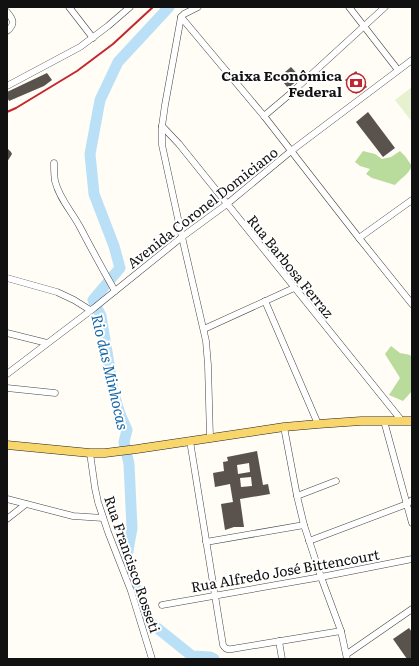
<svg xmlns="http://www.w3.org/2000/svg" width="419" height="666" font-family="Literata,serif">
	<rect width="100%" height="100%" fill="#fffdf5"/>
	<g fill="#b9dc9c">
		<path d="M363,151L375,154L382,159L391,157L400,151L405,156L412,166C409,174 401,178 395,185L372,178L366,174L370,169L360,166L355,162Z"/>
		<polygon points="391,346 400,353 410,355 412,357 412,391 403,401 389,395 400,378 385,354"/>
	</g>
	<polygon fill="#e6f2cf" points="412,87 412,122 395,100"/>
	<g fill="none" stroke-linecap="round" stroke-linejoin="round">
		<polyline stroke="#b9e0f7" stroke-width="11" points="169,7 118,62 100,100 90,154 94,194 114,246 120,268 93,300 101,316 110,370 113,391 120,414 127,430 124,442 129,464 132,528 126,562 138,595 151,623 192,656 210,657 214,659"/>
	</g>
	<g fill="#5a524d" fill-rule="evenodd">
		<polygon points="291,67 301,78 288,88 279,77"/>
		<polygon points="356,71 367,87 356,94 345,80"/>
		<polygon points="47,73 52,80 44,86 9,101 7,97 7,92"/>
		<polygon points="368,112 395,148 383,157 356,122"/>
		<polygon points="7,148 11,152 12,154 7,162"/>
		<path d="M257,451L263,485L268,484L270,494L240,499L244,527H234L225,530L221,504L233,502L230,484L215,487L213,473L224,471L223,462L228,461L227,457ZM249,463L250,472L238,474L237,465ZM251,477L252,486L241,487L240,478Z"/>
		<polygon points="409,628 412,632 412,659 407,659 393,639"/>
	</g>
	<g fill="none" stroke-linecap="round" stroke-linejoin="round">
		<g stroke="#444" stroke-width="7">
			<g id="minor">
				<polyline points="69,7 93,38"/>
				<polyline points="198,7 184,14 181,17 165,105 162,126 162,145 182,237 206,341 208,365 210,438"/>
				<polyline points="349,7 398,70"/>
				<path d="M7,12C13,19 16,24 7,31"/>
				<polyline points="181,17 264,116 359,238 412,304"/>
				<polyline points="7,86 80,47 108,26 130,7"/>
				<polyline points="264,116 290,94 385,7"/>
				<polyline points="162,126 179,144 402,421"/>
				<path d="M54,163C54,169 54,175 55,181C59,198 72,212 80,227C91,248 103,270 115,291"/>
				<polyline points="359,238 412,200"/>
				<polyline points="7,278 57,292 74,300 90,310"/>
				<polyline points="265,301 318,424"/>
				<polyline points="204,329 294,288"/>
				<polyline points="7,333 47,343"/>
				<polyline points="7,374 94,308 182,237 227,204 291,151 412,60"/>
				<polyline points="7,388 55,393"/>
				<polyline points="384,421 412,523"/>
				<polyline points="284,427 297,496 304,525 321,577 341,631 347,659"/>
				<path d="M190,441L223,645C225,649 228,650 232,649L341,631"/>
				<polyline points="90,453 95,488 98,502 108,532 131,591 152,659"/>
				<polyline points="297,496 336,481"/>
				<polyline points="7,499 73,516 103,518"/>
				<polyline points="7,519 26,504"/>
				<polyline points="309,541 407,504 412,500"/>
				<polyline points="206,542 304,525"/>
				<polyline points="162,605 321,577 412,559"/>
				<polyline points="279,641 282,659"/>
				<polyline points="347,654 412,609"/>
			</g>
		</g>
		<g stroke="#222" stroke-width="9">
			<polyline id="major" points="7,445 90,453 105,453 137,449 284,427 318,424 361,421 412,421"/>
		</g>
		<use href="#minor" stroke="#fff" stroke-width="6"/>
		<use href="#major" stroke="#f9d66b" stroke-width="8"/>
		<polyline stroke="#c4262e" stroke-width="2" points="7,112 16,108 77,71 113,44 153,7"/>
	</g>
	<defs>
		<g id="bank-ring" transform="scale(1)"><circle r="9.5" fill="#fff" stroke="#c4262e" stroke-width="1.5"/><path d="M-6-4H6V4H-6ZM0-2.3a2.3 2.3 0 1 0 0 4.6a2.3 2.3 0 1 0 0-4.6Z" fill="#c4262e"/></g>
	</defs>
	<g fill-rule="evenodd">
		<use href="#bank-ring" x="356" y="83"/>
	</g>
	<g text-anchor="middle" dominant-baseline="central" stroke-width="4" stroke-linejoin="round" paint-order="stroke">
		<g font-size="14" font-weight="bold" fill="#111" stroke="#fff" text-anchor="end">
			<text x="342" y="75">Caixa Econômica<tspan x="342" dy="16">Federal</tspan></text>
		</g>
		<g font-size="14" fill="#111" stroke="#fff">
			<text transform="translate(202 207) rotate(-38)">Avenida Coronel Domiciano</text>
			<text transform="translate(291 266) rotate(51)">Rua Barbosa Ferraz</text>
			<text transform="translate(133 564) rotate(71)">Rua Francisco Rosseti</text>
			<text transform="translate(285 570) rotate(-10)">Rua Alfredo José Bittencourt</text>
		</g>
		<g font-size="15" font-style="italic" fill="#1768a6" stroke="#fff">
			<text transform="translate(111 372) rotate(77)">Rio das Minhocas</text>
		</g>
	</g>
	<rect width="419" height="666" fill="none" stroke="#111111" stroke-width="16"/>
</svg>
